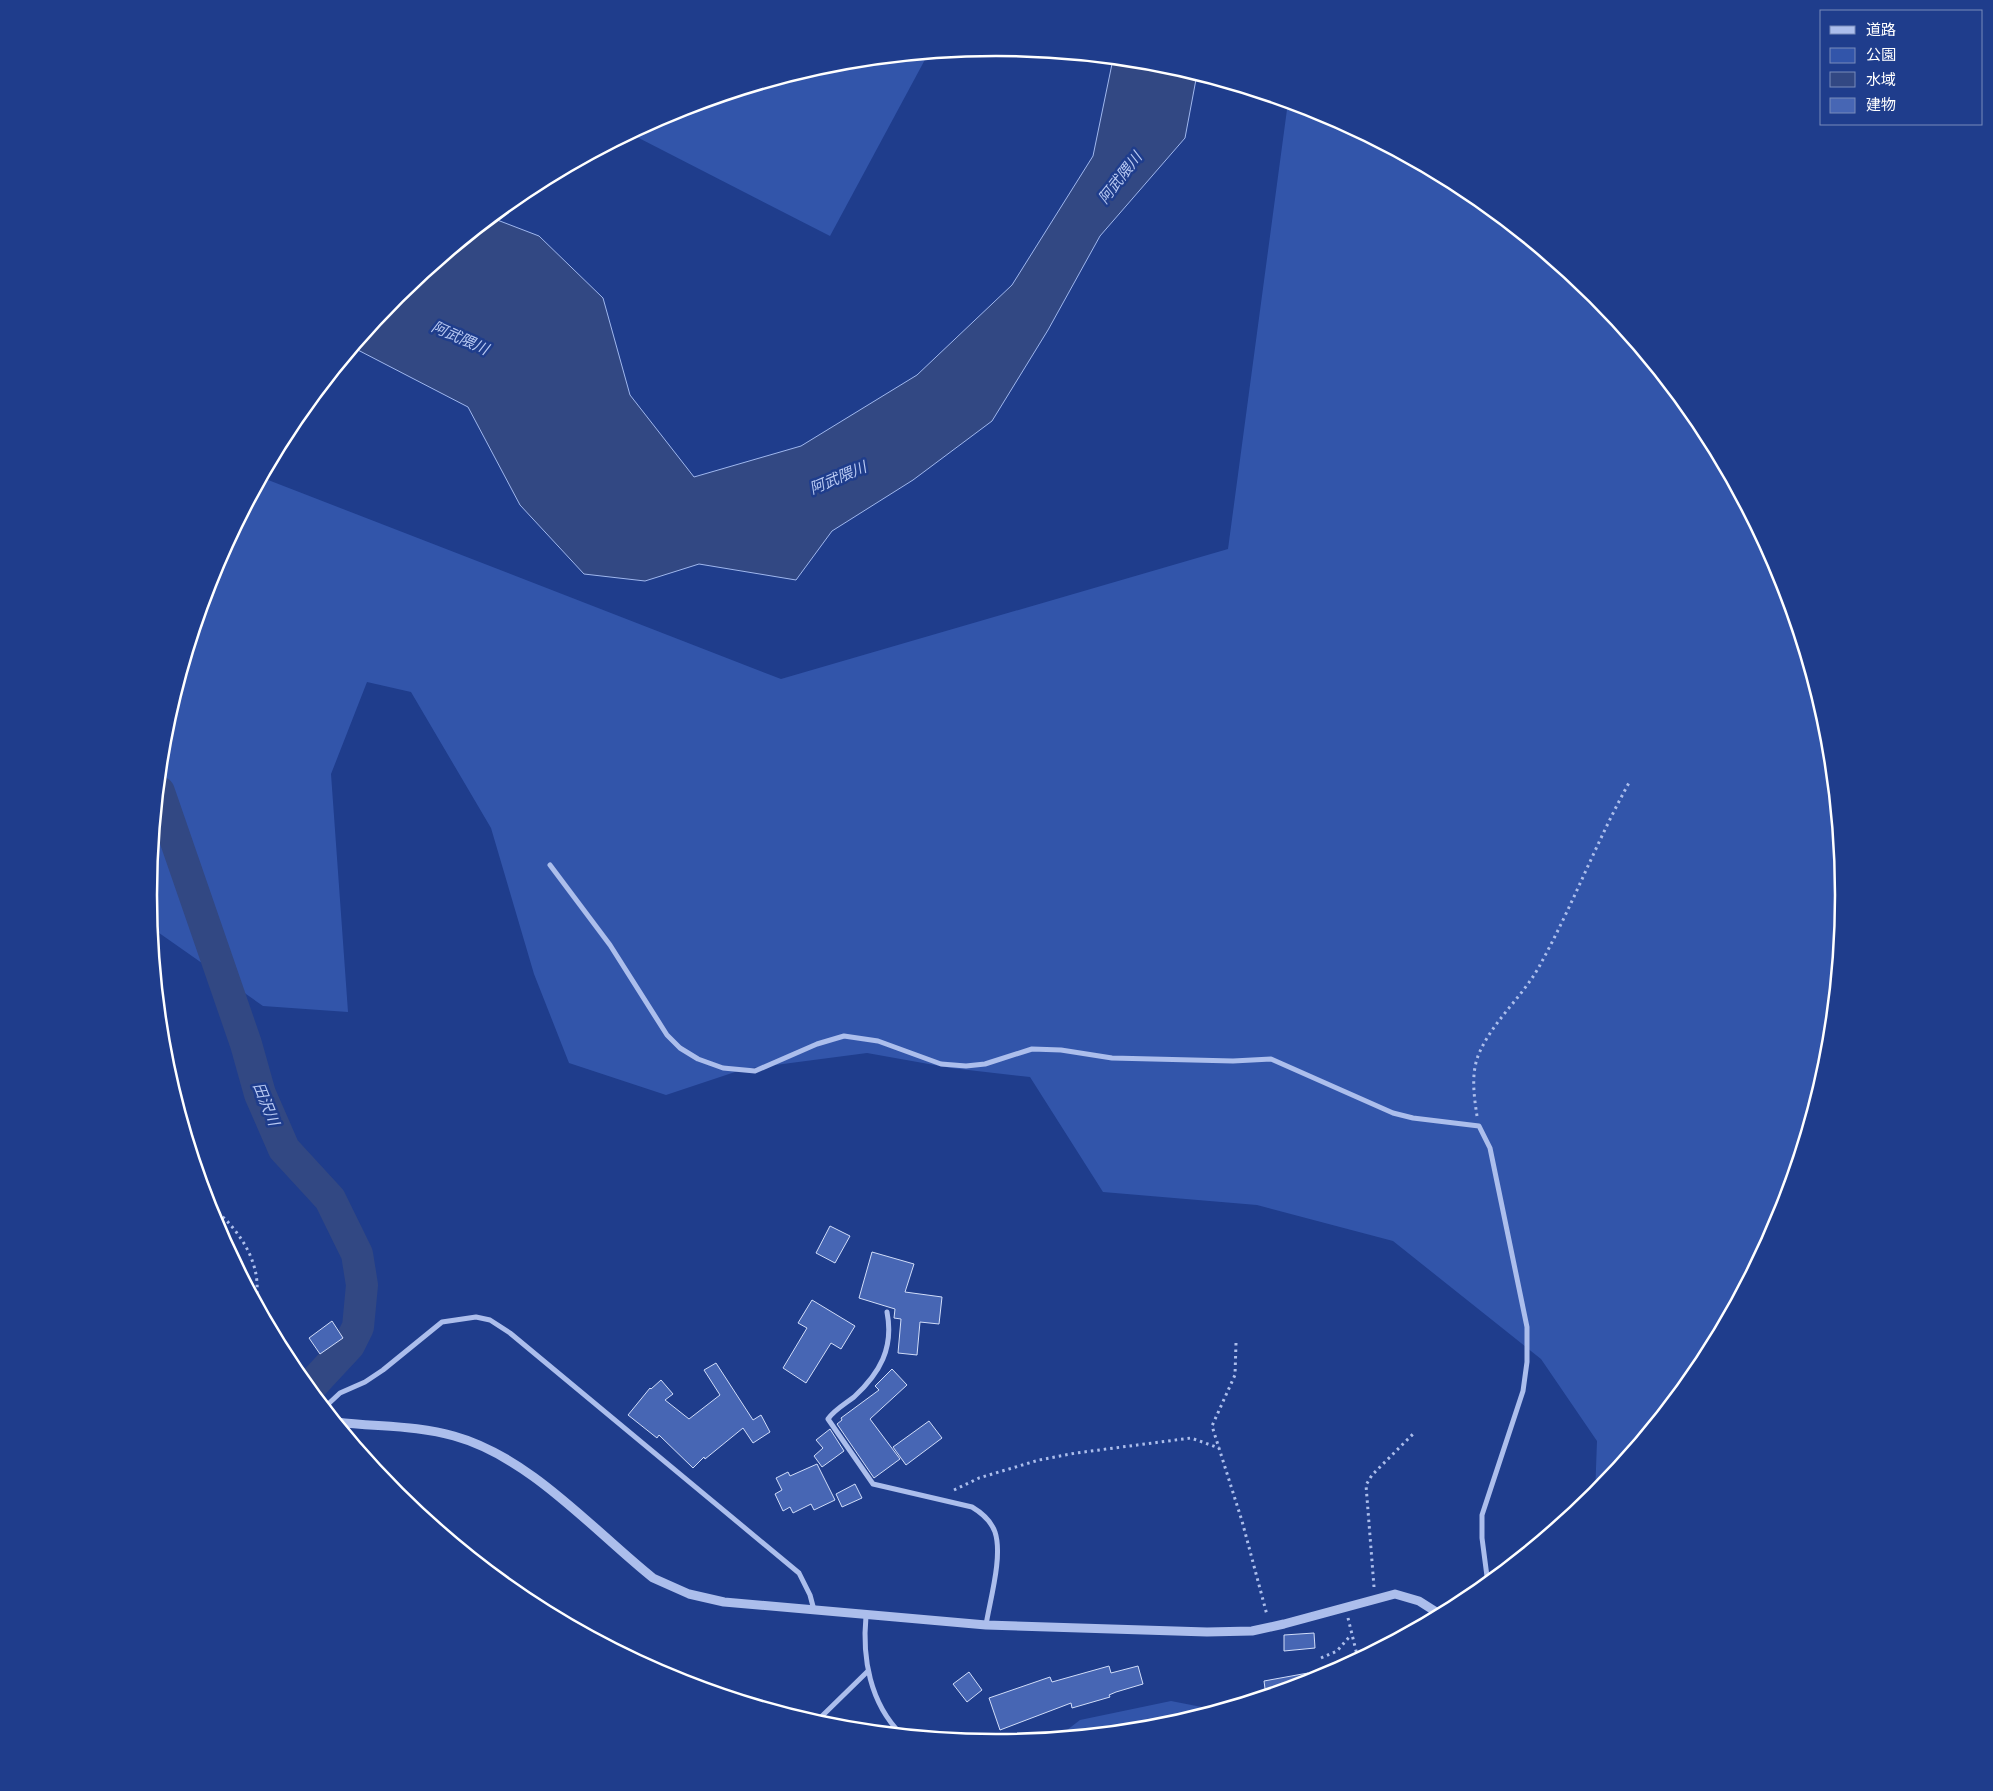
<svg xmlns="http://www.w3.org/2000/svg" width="1993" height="1791" font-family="Signika,'Noto Sans JP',sans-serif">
	<rect width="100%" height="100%" fill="#1f3d8c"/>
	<g fill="#3255aa">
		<polygon points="928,54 830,236 631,134 672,112 831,64"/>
		<polygon points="1288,102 1321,112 1468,191 1596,296 1702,425 1780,571 1828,730 1844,896 1828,1061 1780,1220 1701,1367 1595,1496 1597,1441 1541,1359 1393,1241 1257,1205 1103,1192 1030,1077 951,1068 867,1053 744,1069 666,1095 569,1063 534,974 491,828 411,692 367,682 331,774 348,1012 263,1006 152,928 149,895 165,730 213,571 263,478 781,679 1228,549"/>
		<polygon points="1171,1701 1217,1710 1162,1727 1058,1737 1080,1720"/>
	</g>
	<polygon fill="#324883" stroke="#9fb7ee" points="1113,59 1162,64 1197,74 1185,138 1100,236 1048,330 992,421 913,480 832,531 796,580 699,564 645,581 584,574 520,505 468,407 354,348 397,296 492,218 539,236 603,298 630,395 694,477 801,446 917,375 1012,285 1093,156"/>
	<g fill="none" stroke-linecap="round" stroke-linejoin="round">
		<polyline stroke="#324883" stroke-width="32" points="159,792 246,1044 260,1094 284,1149 330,1199 357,1254 362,1285 358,1327 349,1345 309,1388"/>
	</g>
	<g fill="#4766b4" stroke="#d1ddf9">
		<polygon points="830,1226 850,1236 835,1263 816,1253"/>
		<polygon points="872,1252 914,1264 905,1292 942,1297 939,1324 920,1322 917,1355 898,1353 901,1319 894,1318 895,1309 859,1298"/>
		<polygon points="812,1300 855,1326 841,1349 831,1343 806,1383 783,1368 807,1328 798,1323"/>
		<polygon points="332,1321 343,1338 320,1354 309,1338"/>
		<polygon points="716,1363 753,1420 761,1415 770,1432 753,1443 743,1428 705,1459 704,1457 693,1468 659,1435 657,1438 628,1415 650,1388 651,1389 661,1380 673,1394 665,1400 689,1419 720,1395 704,1370"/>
		<polygon points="892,1369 907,1385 870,1419 900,1459 874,1478 837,1424 842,1420 841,1418 879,1390 875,1386"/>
		<polygon points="929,1421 942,1438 906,1465 893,1447"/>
		<polygon points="830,1429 844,1451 822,1467 814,1456 823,1448 816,1440"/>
		<polygon points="817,1464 835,1500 814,1510 811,1504 793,1513 790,1507 783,1511 775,1494 782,1490 776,1478 788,1472 790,1476"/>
		<polygon points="855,1484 862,1498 842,1507 836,1494"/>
		<polygon points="1314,1633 1315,1648 1284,1651 1284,1635"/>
		<polygon points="1109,1666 1111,1673 1138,1666 1143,1684 1116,1692 1109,1695 1110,1697 1072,1708 1071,1703 1000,1730 989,1698 1050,1677 1052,1682"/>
		<polygon points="969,1672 982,1690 967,1702 953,1684"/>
		<polygon points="1308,1673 1310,1682 1266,1696 1264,1681"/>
	</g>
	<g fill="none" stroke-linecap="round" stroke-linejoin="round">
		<g stroke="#acbeec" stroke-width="3" stroke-dasharray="2.5 4" stroke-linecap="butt">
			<path d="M1477,1116C1474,1096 1471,1075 1478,1056C1492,1021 1523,997 1540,965C1573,905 1597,840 1630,781"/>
			<path d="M208,1204C237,1226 263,1262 256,1300"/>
			<polyline points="1236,1343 1235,1375 1212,1426 1242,1521 1267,1615"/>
			<polyline points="954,1490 979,1478 1039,1460 1076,1453 1191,1438 1219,1448"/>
			<polyline points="1374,1587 1366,1485 1372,1475 1413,1434"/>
			<polyline points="1348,1618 1358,1659"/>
			<polyline points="1321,1658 1337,1651 1351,1635"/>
		</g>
		<g stroke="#acbeec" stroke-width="5">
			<polyline points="550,865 610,945 667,1035 680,1048 698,1059 723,1068 755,1071 817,1044 844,1036 878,1041 941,1064 966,1066 985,1064 1032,1049 1061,1050 1112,1058 1233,1061 1271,1059 1393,1113 1413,1118 1479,1126 1490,1148 1527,1327 1527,1362 1523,1391 1482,1515 1482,1538 1488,1584"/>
			<path d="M887,1312C894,1348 880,1373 854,1397C845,1404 834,1410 828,1419L873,1484L972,1507C982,1513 991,1521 995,1532C1003,1556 990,1600 986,1625"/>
			<polyline points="325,1407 340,1393 365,1382 383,1370 442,1322 476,1317 490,1320 510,1333 799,1573 810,1595 814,1610"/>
			<path d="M866,1616C862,1658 870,1703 901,1734"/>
			<polyline points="811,1721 820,1718 868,1671"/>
		</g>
		<path stroke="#acbeec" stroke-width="9" d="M337,1422C375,1427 417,1425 454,1436C530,1457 593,1530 653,1578L689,1594L724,1602L986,1625L1207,1632L1252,1631L1284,1624L1395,1594L1419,1601L1441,1615"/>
	</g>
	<g text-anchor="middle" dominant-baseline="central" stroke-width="5" stroke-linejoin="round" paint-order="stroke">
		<g font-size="15" font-style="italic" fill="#b8c9f3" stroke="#1f3d8c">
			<text transform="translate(1120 178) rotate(-52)">阿武隈川</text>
			<text transform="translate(460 338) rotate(24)">阿武隈川</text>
			<text transform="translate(838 478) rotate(-23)">阿武隈川</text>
			<text transform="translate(266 1104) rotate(68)">田沢川</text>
		</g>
	</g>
	<path d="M0 0H1993V1791H0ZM157 895a839 839 0 1 1 1678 0a839 839 0 1 1-1678 0Z" fill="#1f3d8c" fill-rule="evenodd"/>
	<path fill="none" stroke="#fff" stroke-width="2.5" d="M157 895a839 839 0 1 1 1678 0a839 839 0 1 1-1678 0Z"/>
	<rect x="1820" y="10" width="162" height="115" fill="#1f3d8c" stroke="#798bba"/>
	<rect x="1830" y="26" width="25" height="8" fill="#acbeec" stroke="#798bba"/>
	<text x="1866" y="35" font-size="15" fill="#ffffff">道路</text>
	<rect x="1830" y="48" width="25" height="15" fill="#3255aa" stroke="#798bba"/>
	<text x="1866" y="60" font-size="15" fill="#ffffff">公園</text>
	<rect x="1830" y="72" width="25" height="15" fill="#324883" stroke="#798bba"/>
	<text x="1866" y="85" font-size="15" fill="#ffffff">水域</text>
	<rect x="1830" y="98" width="25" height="15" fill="#4766b4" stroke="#798bba"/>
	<text x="1866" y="110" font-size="15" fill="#ffffff">建物</text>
</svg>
